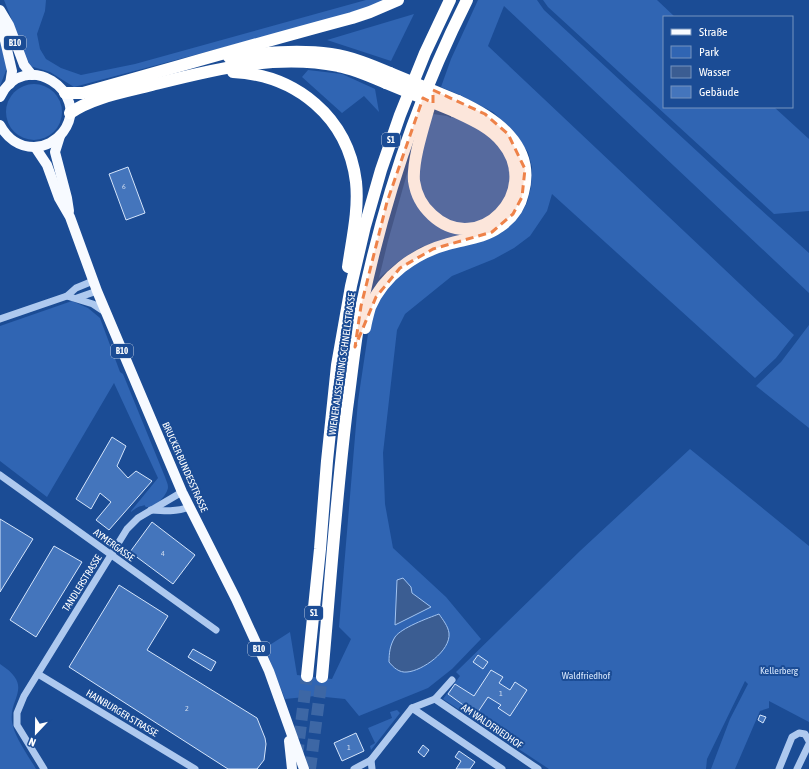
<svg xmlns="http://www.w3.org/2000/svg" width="809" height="769" font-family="'Asap Condensed',sans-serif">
	<rect width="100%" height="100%" fill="#1b4c95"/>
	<g fill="#3065b3">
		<polygon points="4,0 46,0 45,11 37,34 40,49 46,59 61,68 81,75 135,64 366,0 386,0 360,11 74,87 50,72 30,66"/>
		<polygon points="478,0 537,0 544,10 738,189 809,253 809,293 504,6 488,46 794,335 776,358 755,378 552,194 547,211 530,236 514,248 494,259 452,276 405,314 397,330 383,453 385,504 393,548 446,597 481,639 452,669 428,688 359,716 345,699 315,696 285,699 265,648 290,632 297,675 332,679 351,639 339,627 358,401 368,334 376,304 385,289 420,259 520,215 527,203 531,187 532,167 528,152 510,128 493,112 460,95 441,87 451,59"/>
		<polygon points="543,0 657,0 675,17 664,17 664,107 774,107 809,139 809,211 774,214 548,7"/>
		<polygon points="414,14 391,61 327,40"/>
		<polygon points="0,41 7,68 0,86"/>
		<polygon points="308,70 342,74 375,89 379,112 364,96 342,113 302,77"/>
		<circle cx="34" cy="112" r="28"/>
		<polygon points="433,114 447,116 451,118 453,115 486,132 502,147 509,161 512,180 507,200 483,220 469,224 457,223 440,216 425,199 419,185 420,164 425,137"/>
		<polygon points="408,170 424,214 472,232 421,247 399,261 379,278 388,241"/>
		<path d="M72,301L88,308L100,318L120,372L123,374L165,477C166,480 168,484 168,487C168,494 156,507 148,507C142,507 148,504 142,506C138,506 134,510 131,512V511L158,478L114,383L47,497L0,461V326Z"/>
		<polygon points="809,325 809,428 756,386 781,362"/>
		<polygon points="690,449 809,546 809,722 769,701 769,708 760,711 735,769 711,769 730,719 748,684 745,681 707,759 706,769 549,769 443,699 460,676 456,672 580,551"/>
		<path d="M0,664C37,688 5,699 13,726C16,739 29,757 36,769H0Z"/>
		<polygon points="397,710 400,713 371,750 370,746 375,743 368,728 392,718 390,712"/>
	</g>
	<g fill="#3b5d92" stroke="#a1c3f1">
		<polygon points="403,578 411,587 412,593 431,607 395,625 397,580"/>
		<path d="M439,614C443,620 448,626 449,633C451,651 422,671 407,672C399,673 393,667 389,662C389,653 390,645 395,637C401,628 428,618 439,614Z"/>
	</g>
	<g fill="#4475bc" stroke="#d5e5fb">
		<polygon points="128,167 145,213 126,220 109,174"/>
		<polygon points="112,437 126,446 117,466 128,478 136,471 152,481 109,530 96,520 111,502 100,493 91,509 76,499"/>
		<polygon points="0,519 33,539 0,592"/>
		<polygon points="152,522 195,555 173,584 130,552"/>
		<polygon points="54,546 82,562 36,637 10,620"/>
		<polygon points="119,585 168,616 147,650 257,718 265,738 266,744 264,760 257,769 228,769 69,667"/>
		<polygon points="193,649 216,662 211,671 188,657"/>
		<polygon points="478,655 488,662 483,669 473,662"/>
		<polygon points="491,670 503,677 499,683 510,690 515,682 527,690 510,716 498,708 501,705 488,697 478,712 468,705 466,707 448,694 455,684 474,696"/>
		<polygon points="760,715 766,717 763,723 758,720"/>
		<polygon points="356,733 364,751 342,761 334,743"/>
		<polygon points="423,745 429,750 424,757 418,752"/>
		<polygon points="459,751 475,762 470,769 456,769 461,761 455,757"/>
	</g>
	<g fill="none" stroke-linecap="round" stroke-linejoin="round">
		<g stroke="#3d67a5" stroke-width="12" stroke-dasharray="12 6" stroke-linecap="butt">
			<polyline points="297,756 307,676"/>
			<polyline points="310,769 322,677"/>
		</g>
		<g stroke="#aec9ef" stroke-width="7">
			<polyline points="67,296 93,304 105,312"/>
			<polyline points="77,298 97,291"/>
			<polyline points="0,319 67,296 76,288 93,281"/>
			<polyline points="0,475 216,630"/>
			<path d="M151,510C164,511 177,512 189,507"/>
			<polyline points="38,674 195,769"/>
			<polyline points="435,699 538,769"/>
			<polyline points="412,708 502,769"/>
			<polyline points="371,760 372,769"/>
			<polyline points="44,769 17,725 17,713 24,696 127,529 138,518 182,492"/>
			<polyline points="354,769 371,760 412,708 435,699 452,680"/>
			<polyline points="779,769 792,737 799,733 805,734 809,741"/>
			<polyline points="797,769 809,744"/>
		</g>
		<g stroke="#f7faff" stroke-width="10">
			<polyline points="0,10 9,25 24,65 32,75"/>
			<polyline points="0,19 12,71 10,84"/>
			<path d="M0,97C24,47 93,92 63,132C56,141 45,147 34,147C19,147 7,138 0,125"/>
			<polyline points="60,136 55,152 67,198 69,211"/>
			<polyline points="35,147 47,165 59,198 70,217 97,291 182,492 236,599 269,671 304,769"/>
			<polyline points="289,741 292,769"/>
		</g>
		<g stroke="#fff" stroke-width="12">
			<path d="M229,57C263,53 297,49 331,54C352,57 371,65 390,73"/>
			<path d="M233,72C296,75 348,117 356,182C359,210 352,239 348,267"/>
			<path d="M433,92C427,117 412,157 414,181C416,195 422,206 432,215C478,258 544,192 502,142C490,127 471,119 454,111"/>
			<path d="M65,93H83C173,68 262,42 352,18L370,12L398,0"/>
			<path d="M70,113C93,97 125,92 152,85C212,70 276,53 338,66C355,69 370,76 386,83"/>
			<path d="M365,328C366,321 368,314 370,307C384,275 415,253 448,244C465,239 484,238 499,227C511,219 520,207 523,193C536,145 495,118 458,101"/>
			<polyline points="307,676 320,549 327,461 337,365 351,286 365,226 381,170 400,115 425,53 450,0"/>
			<path d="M322,677C330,588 336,498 347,409C352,374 355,339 362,304C384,199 418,97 467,0"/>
		</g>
		<g stroke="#fff" stroke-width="12">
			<polyline points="390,73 458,101"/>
			<polyline points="386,83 454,111"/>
		</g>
	</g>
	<path fill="#ee8249" fill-opacity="0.2" stroke="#ee8249" stroke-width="3" stroke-dasharray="8 5" stroke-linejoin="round" d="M433,90L485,114L508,134L525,169L522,197L513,214L492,232L433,249L400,268L376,297L355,347L361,306L387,202L423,98L433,103Z"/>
	<g text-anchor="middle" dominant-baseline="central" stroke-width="4" stroke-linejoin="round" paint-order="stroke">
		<g font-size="8" fill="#d0dcee">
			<text x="124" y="186">6</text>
			<text x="163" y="553">4</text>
			<text x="501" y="693">1</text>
			<text x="187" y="708">2</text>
			<text x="349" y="747">1</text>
		</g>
		<g fill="#1b4c95" stroke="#bbc9df" stroke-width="1">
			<rect x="4" y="36" width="22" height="14" rx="3"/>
			<rect x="382" y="133" width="18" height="14" rx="3"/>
			<rect x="111" y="344" width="22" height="14" rx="3"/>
			<rect x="305" y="606" width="18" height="14" rx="3"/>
			<rect x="248" y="642" width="22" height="14" rx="3"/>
		</g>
		<g font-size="9" font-weight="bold" fill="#fff">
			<text x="15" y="43">B10</text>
			<text x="391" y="140">S1</text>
			<text x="122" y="351">B10</text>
			<text x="314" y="613">S1</text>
			<text x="259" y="649">B10</text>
		</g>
		<g font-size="10" fill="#fff" stroke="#1b4c95">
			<text transform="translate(342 364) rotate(-82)">WIENER AUSSENRING SCHNELLSTRASSE</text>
			<text transform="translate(185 467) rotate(66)">BRUCKER BUNDESSTRASSE</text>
			<text transform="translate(114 545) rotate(36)">AYMERGASSE</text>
			<text transform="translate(82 583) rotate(-58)">TANDLERSTRASSE</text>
			<text transform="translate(122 713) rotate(31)">HAINBURGER STRASSE</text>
			<text transform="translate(492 726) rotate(34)">AM WALDFRIEDHOF</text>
		</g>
		<g font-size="10" fill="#d5e5fb" stroke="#1b4c95">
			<text x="779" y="670">Kellerberg</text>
			<text x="586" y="675">Waldfriedhof</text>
		</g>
	</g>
	<rect x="663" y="16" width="130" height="92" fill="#1b4c95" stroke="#7694bf"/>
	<rect x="671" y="29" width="20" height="6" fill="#f7faff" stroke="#7694bf"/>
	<text x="699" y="36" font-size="12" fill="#ffffff">Straße</text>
	<rect x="671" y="46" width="20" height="12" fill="#3065b3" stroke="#7694bf"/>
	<text x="699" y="56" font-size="12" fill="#ffffff">Park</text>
	<rect x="671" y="66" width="20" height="12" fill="#3b5d92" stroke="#7694bf"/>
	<text x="699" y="76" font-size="12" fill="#ffffff">Wasser</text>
	<rect x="671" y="86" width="20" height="12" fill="#4475bc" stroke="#7694bf"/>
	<text x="699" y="96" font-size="12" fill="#ffffff">Gebäude</text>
	<g transform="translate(36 733) rotate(202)" stroke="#1b4c95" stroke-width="3" paint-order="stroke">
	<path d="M0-3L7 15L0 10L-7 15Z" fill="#ffffff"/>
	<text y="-6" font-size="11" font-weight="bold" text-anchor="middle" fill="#ffffff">N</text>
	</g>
</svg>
